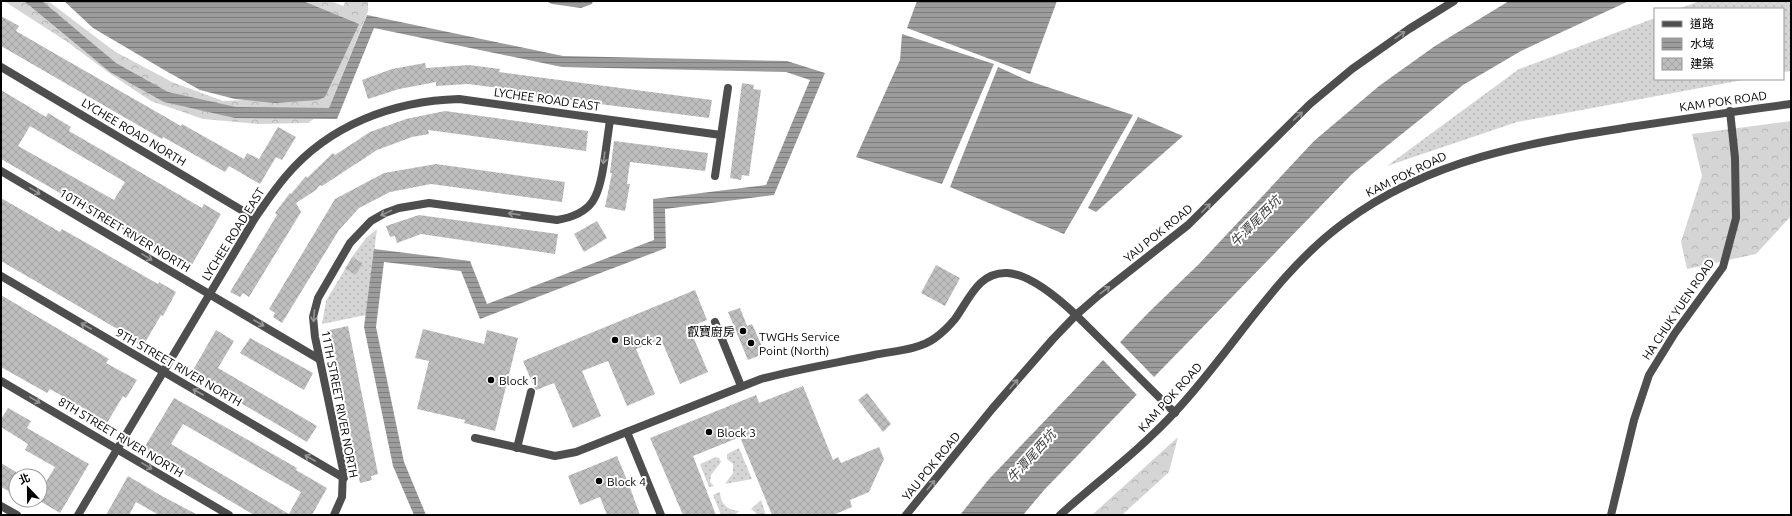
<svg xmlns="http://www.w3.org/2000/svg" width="1792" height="516" font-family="Ubuntu,'Noto Sans TC',sans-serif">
	<defs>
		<pattern id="grass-dots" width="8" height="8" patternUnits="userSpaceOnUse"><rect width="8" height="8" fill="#d5d5d5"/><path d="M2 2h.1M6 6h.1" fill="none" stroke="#b5b5b5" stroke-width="1.8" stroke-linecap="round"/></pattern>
		<pattern id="forest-crowns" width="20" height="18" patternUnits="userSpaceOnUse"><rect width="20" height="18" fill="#d5d5d5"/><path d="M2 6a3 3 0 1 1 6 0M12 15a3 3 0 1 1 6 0" fill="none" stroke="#b5b5b5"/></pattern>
		<pattern id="water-rules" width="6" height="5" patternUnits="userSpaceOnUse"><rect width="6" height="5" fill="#9c9c9c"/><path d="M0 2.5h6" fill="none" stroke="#7d7d7d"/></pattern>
		<pattern id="building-cross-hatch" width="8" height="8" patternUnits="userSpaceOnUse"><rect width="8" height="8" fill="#bebebe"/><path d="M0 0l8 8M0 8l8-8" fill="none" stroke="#a2a2a2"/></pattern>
	</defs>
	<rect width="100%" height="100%" fill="#fff"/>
	<g fill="url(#grass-dots)">
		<polygon points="1700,1 1791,1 1791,71 1783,72 1783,9 1678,9"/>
		<polygon points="1655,18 1655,79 1748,79 1517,122 1387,166 1519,69"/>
		<polygon points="377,229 366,315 322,324 326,301 345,269 356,275 363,263 352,257 366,238"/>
		<polygon points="739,448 752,479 725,484 733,473 733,464 727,459 727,454"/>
		<polygon points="716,457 719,458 721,462 711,475 710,482 714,486 709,487 700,464"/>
		<path d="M720,492C720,503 727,510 739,511L735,515H721L713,495Z"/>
		<polygon points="761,500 766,515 758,515 751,509"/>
	</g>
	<g fill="url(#forest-crowns)">
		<polygon points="4,1 48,1 114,51 172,82 223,101 292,98 275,1 331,1 343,6 346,1 368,1 368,11 329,108 308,123 258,124 203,119 151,101 112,75 66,41"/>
		<polygon points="1791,121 1791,216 1756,254 1687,269 1681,242 1702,176 1692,134"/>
		<polygon points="1178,437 1169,472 1122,515 1092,515"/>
	</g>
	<g fill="url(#water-rules)">
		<polygon points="24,1 42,1 116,63 168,92 236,107 329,108 367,15 563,56 787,61 825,73 774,195 665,209 666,248 480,319 461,271 384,262 376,327 404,462 426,515 414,515 393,466 364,327 374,249 470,261 487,304 654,240 653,199 766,185 810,80 786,72 562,67 374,28 337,119 235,118 164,102 110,72"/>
		<polygon points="64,1 303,1 359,24 325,97 318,100 275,103 235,99 200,90 166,71 93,28"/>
		<polygon points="546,1 593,1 592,4 581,8 552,4"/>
		<polygon points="917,1 1057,1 1030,74 907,28"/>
		<polygon points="1509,1 1629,1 1521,51 1463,85 1352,174 1045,489 1023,515 960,515 989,479 1149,312 1199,264 1314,141 1379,86 1435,46"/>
		<polygon points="902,34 994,64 942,184 856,157 900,60"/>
		<polygon points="998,67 1029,81 1133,115 1064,234 950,187"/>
		<polygon points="1138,117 1183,136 1096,212 1088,208"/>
	</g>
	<polygon fill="#fff" points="1119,341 1155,378 1138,396 1102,359"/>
	<g fill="url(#building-cross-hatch)" fill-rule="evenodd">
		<polygon points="1,16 19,26 16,31 47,49 181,126 182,124 244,159 247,153 259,159 278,127 296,137 282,160 276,157 260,184 229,166 225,172 163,137 162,139 1,46"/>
		<polygon points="425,63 426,68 469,65 500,69 499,72 712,100 709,118 506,92 507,89 468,84 436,86 436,82 399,89 368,99 362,80 392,69"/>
		<polygon points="742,83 754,85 753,89 761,90 749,176 742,175 741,180 730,178"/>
		<path d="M1,90L46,117L48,113L71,127L69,131L202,208L204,204L221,214L190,268L1,159ZM30,126L125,182L114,200L18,146Z"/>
		<polygon points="445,111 588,131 586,151 428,130 429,134 412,137 377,150 322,186 320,185 316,190 296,203 301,212 249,297 243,293 240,297 230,292 277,215 275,213 290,193 291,194 306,176 307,178 333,153 335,155 370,132 406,119"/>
		<polygon points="614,141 708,153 705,171 630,162 627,184 630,184 625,211 605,207 612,173 610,173"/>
		<polygon points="436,164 565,182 562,202 431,184 390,192 359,208 339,230 282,323 273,317 275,313 269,309 335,199 384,173"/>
		<polygon points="1,198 60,232 62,229 158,284 159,282 176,292 163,316 161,315 143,346 125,336 126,334 1,261"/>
		<polygon points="419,215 558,234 555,254 421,234 397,243 395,236 390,237 386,226"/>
		<polygon points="597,221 607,238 584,252 574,234"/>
		<polygon points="352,257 363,263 356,275 345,269"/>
		<polygon points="936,265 960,278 945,306 921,293"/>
		<polygon points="695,290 707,320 689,327 708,372 680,384 661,339 636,349 655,394 627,406 608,361 582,371 601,416 573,428 554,383 536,390 534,387 523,361"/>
		<polygon points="1,295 109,359 106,363 137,380 126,398 123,396 104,428 87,418 90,412 50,389 47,393 1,367"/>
		<polygon points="740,308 747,326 752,324 765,353 748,360 728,312"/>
		<polygon points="348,326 378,474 371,476 372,480 360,483 330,330"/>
		<polygon points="423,329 484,344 487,330 518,338 495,431 464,423 465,420 417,409 429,361 415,358"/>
		<polygon points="216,330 234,341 218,368 317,426 307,442 222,392 223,390 192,372"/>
		<polygon points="250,338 313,373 304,390 240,353"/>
		<polygon points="803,386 833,460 838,457 841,463 879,447 884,459 869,492 850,500 852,507 833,515 772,515 740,437 693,456 716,515 683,515 650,438 756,395 759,403"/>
		<polygon points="867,393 891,424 883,432 858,400"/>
		<path d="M174,398L269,452L297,468L296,470L327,488L312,515H254L175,468L176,467L144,448ZM183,424L301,492L289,514L171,444Z"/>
		<polygon points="8,408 31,421 27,428 89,464 60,513 38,500 40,500 40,492 55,467 25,450 28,444 1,427 1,419"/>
		<polygon points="617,456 629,485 640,515 607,515 600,497 580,505 568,476"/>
		<polygon points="1,463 16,472 16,495 1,487"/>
		<polygon points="128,476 160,495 198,515 159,515 136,502 129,515 106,515"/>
	</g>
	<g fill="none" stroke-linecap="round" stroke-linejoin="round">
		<g stroke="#4e4e4e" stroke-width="8">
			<polyline points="1,67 255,218"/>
			<polyline points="1,171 319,359"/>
			<polyline points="715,176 728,88"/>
			<polyline points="1,276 344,478"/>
			<polyline points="715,322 741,386"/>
			<polyline points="1,381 229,515"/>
			<polyline points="627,432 661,515"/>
			<path d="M475,438L555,456L576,452L761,379C798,369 836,363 874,355C893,351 919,350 935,338C942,333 950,325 955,319C969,300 978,272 1007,273C1030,274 1060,300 1076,315"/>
			<polyline points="517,448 531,392"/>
			<polyline points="1,506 17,515"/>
			<path d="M78,515L255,218C265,204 274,190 286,176C329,125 393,101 459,99L721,135"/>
			<path d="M334,515L342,497L343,470L315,337L313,317L318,298L350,243L371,221L385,213L399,208L429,203L557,220C593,214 599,197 604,163C606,149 608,134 610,120"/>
			<polyline points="906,515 992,409 1053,339 1076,315 1099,295 1188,225 1310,104 1352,69 1409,29 1454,1"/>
			<polyline points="1611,515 1634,420 1649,375 1675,333 1723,267 1736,218 1735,158 1730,111"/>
		</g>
		<g stroke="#4e4e4e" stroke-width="8">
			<polyline points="1076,315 1175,413"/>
			<path d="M1060,515C1098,481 1140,450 1175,412C1233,350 1275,273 1345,222C1430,159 1528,143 1630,127C1683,119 1737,111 1791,104"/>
		</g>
	</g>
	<defs><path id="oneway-shaft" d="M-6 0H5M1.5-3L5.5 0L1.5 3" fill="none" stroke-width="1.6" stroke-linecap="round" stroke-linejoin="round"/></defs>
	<g stroke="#959595">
		<use href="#oneway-shaft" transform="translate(1400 35) rotate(-36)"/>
		<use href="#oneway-shaft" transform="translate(1298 116) rotate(-43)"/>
		<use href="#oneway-shaft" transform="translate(604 158) rotate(98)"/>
		<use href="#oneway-shaft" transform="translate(35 191) rotate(31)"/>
		<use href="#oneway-shaft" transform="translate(1206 208) rotate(-45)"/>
		<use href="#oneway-shaft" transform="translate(386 213) rotate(154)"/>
		<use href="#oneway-shaft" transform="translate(514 214) rotate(-172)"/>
		<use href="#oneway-shaft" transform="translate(147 257) rotate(31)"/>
		<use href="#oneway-shaft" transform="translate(1105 290) rotate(-37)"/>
		<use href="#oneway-shaft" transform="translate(314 316) rotate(95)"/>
		<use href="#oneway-shaft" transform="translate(259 323) rotate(30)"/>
		<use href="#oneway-shaft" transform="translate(86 326) rotate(-150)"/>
		<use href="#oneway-shaft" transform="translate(1014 384) rotate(-49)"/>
		<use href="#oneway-shaft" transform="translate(198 392) rotate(-150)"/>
		<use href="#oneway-shaft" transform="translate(35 400) rotate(30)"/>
		<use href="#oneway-shaft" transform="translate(310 458) rotate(-150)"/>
		<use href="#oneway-shaft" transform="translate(147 466) rotate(31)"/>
		<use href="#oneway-shaft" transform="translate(931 485) rotate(-51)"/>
	</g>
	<g fill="#000" stroke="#fff" stroke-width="1.5">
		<circle cx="743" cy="331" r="4"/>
		<circle cx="615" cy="340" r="4"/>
		<circle cx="751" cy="343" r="4"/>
		<circle cx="491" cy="380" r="4"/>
		<circle cx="709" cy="432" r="4"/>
		<circle cx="599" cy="481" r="4"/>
	</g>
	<g text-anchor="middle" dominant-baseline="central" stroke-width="4" stroke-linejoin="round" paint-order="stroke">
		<g font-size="12" fill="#000" stroke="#fff">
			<text transform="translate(547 99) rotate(8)">LYCHEE ROAD EAST</text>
			<text transform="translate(1723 101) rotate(-8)">KAM POK ROAD</text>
			<text transform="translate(134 132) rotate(31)">LYCHEE ROAD NORTH</text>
			<text transform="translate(1406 174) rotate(-26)">KAM POK ROAD</text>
			<text transform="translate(125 230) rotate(31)">10TH STREET RIVER NORTH</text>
			<text transform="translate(1158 233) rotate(-39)">YAU POK ROAD</text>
			<text transform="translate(233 234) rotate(-58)">LYCHEE ROAD EAST</text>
			<text transform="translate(1678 309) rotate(-56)">HA CHUK YUEN ROAD</text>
			<text transform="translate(179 367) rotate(30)">9TH STREET RIVER NORTH</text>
			<text transform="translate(1170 397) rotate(-48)">KAM POK ROAD</text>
			<text transform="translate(340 404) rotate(79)">11TH STREET RIVER NORTH</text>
			<text transform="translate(121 437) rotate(31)">8TH STREET RIVER NORTH</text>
			<text transform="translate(931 466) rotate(-51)">YAU POK ROAD</text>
		</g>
		<g font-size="12" fill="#000" stroke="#fff" text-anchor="start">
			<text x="735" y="331" text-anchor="end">叡寶廚房</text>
			<text x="759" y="336">TWGHs Service<tspan x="759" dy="14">Point (North)</tspan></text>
			<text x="623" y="340">Block 2</text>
			<text x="499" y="380">Block 1</text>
			<text x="717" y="432">Block 3</text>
			<text x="607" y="481">Block 4</text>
		</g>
		<g font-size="13" font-style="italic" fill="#3d3d3d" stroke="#fff">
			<text transform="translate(1255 221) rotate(-45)">牛潭尾西坑</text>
			<text transform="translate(1031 456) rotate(-48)">牛潭尾西坑</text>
		</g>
	</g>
	<rect width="1792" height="516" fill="none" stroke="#000000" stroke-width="4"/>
	<rect x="1654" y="8" width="130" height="72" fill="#ffffff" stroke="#999999"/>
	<rect x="1662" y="21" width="20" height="6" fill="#4e4e4e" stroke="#999999"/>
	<text x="1690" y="28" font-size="12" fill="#000000">道路</text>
	<rect x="1662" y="38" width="20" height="12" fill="url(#water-rules)" stroke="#999999"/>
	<text x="1690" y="48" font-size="12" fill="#000000">水域</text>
	<rect x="1662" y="58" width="20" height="12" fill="url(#building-cross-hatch)" stroke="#999999"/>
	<text x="1690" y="68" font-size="12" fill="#000000">建築</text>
	<g transform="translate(28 488) rotate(338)"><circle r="19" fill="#ffffff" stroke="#999999"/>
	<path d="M0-3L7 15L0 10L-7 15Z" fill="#000000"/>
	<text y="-6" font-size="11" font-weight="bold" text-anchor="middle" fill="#000000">北</text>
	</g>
</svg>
